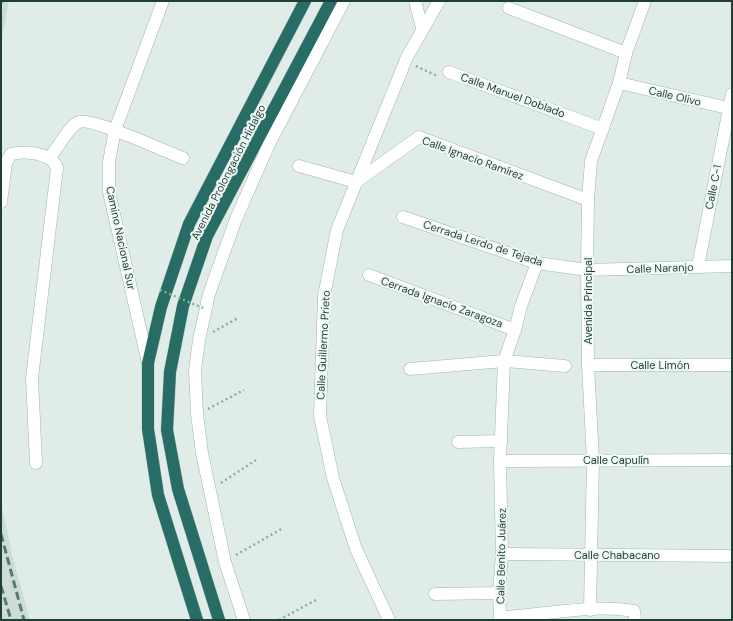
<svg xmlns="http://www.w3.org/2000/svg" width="733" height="621" font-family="'DM Sans',sans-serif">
	<rect width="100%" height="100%" fill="#e0ece8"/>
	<g fill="#cedcd7">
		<polygon points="1,1 9,1 1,42"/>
		<polygon points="1,503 12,555 30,620 1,620"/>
	</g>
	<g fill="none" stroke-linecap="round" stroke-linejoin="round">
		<g stroke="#a2b4b0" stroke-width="13">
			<g id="minor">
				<polyline points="415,1 422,28"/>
				<polyline points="509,8 626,53"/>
				<polyline points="449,72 603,129"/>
				<polyline points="619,83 732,109"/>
				<path d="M50,157C57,149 70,125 79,122C92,117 166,152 183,158"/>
				<polyline points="299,166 356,182 419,137 588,200"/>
				<path d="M1,202L6,163L11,154C24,151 52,152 57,168L32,378L36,463"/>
				<polyline points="403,217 537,263 587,270 732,266"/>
				<path d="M537,263L521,306L515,330L504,361L500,461L502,554L499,593L500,617C543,616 592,603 634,611L635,620"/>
				<polyline points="698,266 732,94"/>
				<polyline points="369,275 515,330"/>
				<polyline points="148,363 109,192 109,162 115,130 163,1"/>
				<polyline points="588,365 732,365"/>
				<polyline points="410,369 504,361 565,366"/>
				<polyline points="458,442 501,441"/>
				<polyline points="500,461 732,460"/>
				<polyline points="502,554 732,556"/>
				<polyline points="435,594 499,593"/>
				<polyline points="590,610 593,460 588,365 587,270 588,200 591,161 619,83 626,53 645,1"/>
				<polyline points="244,620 225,562 202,453 197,414 195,370 199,340 209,294 236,219 269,144 344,1"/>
				<polyline points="389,620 356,549 333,478 320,416 324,296 337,230 407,57 439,1"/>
			</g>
		</g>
		<g stroke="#c0c9c7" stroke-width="13">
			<g id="highway">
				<polyline points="197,620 158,495 148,429 148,363 161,307 189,224 305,1"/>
				<polyline points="219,620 178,489 167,430 170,372 183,306 207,236 331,1"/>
			</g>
		</g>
		<g stroke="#7db3a7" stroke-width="2.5" stroke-dasharray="2 3" stroke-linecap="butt">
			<polyline points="416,66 437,76"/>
			<polyline points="213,332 238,318"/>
			<polyline points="208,409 244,390"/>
			<polyline points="221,483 256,460"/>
			<polyline points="236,555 283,528"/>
			<polyline points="279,620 316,600"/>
		</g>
		<use href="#minor" stroke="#fff" stroke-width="12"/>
		<use href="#highway" stroke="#286d65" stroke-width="12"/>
		<g stroke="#597a74" stroke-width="3" stroke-dasharray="8 4" stroke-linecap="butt">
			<polyline points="1,3 1,1"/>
			<polyline points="1,534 24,620"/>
			<polyline points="1,586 11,620"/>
		</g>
		<polyline stroke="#7db3a7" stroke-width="2.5" stroke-dasharray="2 3" stroke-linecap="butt" points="160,290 203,308"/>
	</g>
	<g text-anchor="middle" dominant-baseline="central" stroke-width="4" stroke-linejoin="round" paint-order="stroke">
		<g font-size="11" fill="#1f3e38" stroke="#f0f8f5">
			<text transform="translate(513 95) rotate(20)">Calle Manuel Doblado</text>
			<text transform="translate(675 96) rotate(13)">Calle Olivo</text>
			<text transform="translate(473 158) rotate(20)">Calle Ignacio Ramírez</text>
			<text transform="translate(228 172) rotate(-63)">Avenida Prolongación Hidalgo</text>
			<text transform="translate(713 187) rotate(-79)">Calle C-1</text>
			<text transform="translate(121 238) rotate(78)">Camino Nacional Sur</text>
			<text transform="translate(483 243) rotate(18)">Cerrada Lerdo de Tejada</text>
			<text transform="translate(660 268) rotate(-2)">Calle Naranjo</text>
			<text transform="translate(588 301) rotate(-90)">Avenida Principal</text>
			<text transform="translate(442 302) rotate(20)">Cerrada Ignacio Zaragoza</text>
			<text transform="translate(323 345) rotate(-87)">Calle Guillermo Prieto</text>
			<text x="660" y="365">Calle Limón</text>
			<text x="616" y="460">Calle Capulín</text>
			<text x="617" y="555">Calle Chabacano</text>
			<text transform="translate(501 556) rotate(-89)">Calle Benito Juárez</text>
		</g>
	</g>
	<rect width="733" height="621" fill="none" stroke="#1f3e38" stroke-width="4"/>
</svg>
